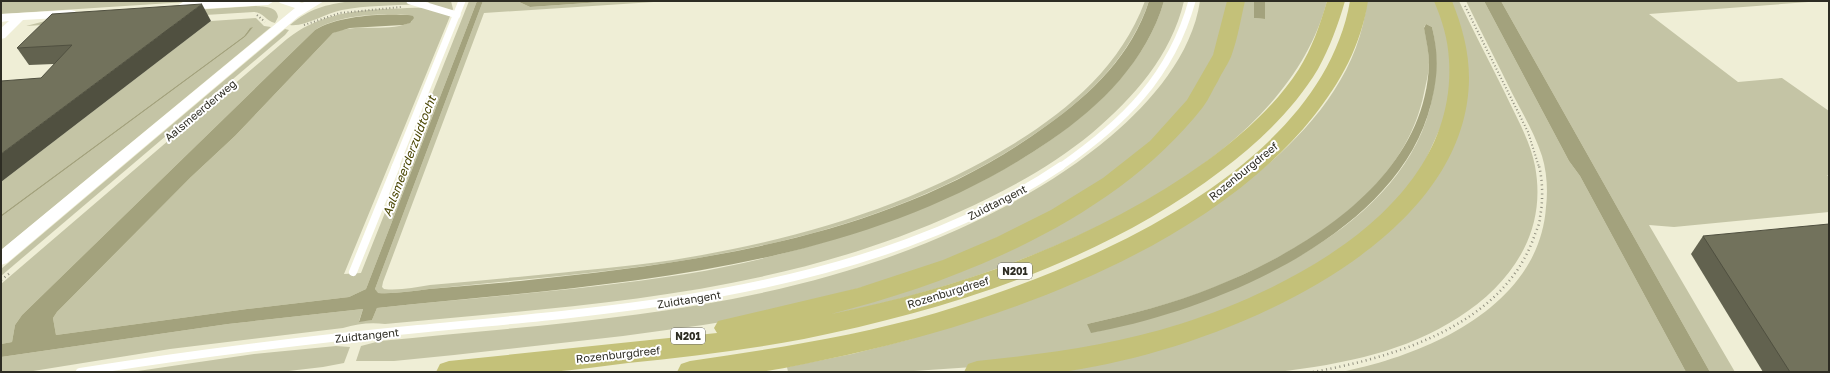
<svg xmlns="http://www.w3.org/2000/svg" width="1830" height="373" font-family="'Golos Text',sans-serif">
	<rect width="100%" height="100%" fill="#efeed6"/>
	<g fill="#c4c4a5" fill-rule="evenodd">
		<polygon points="1,1 202,1 1,14"/>
		<path d="M351,1H422L416,4C392,6 366,5 342,10C326,13 305,27 290,25C310,8 325,5 351,1Z"/>
		<path d="M430,1H451L453,9L344,274L361,273L469,1H477L366,289L349,297L247,309L56,335L53,318L57,312L191,177L235,136L333,33C356,22 392,34 412,21L408,15C381,13 338,15 315,30L22,315L15,325L12,342L1,344V284L287,39C316,16 348,11 383,9C396,9 410,7 423,8Z"/>
		<path d="M483,1H517L530,7L616,1H669L484,13L383,282L382,287L384,289C399,291 415,287 430,285C463,282 496,279 528,276C576,271 625,267 673,260C793,241 911,207 1015,143C1071,108 1121,65 1145,1H1149C1131,55 1091,94 1046,126C893,236 703,263 520,280C490,283 460,286 429,289C412,291 395,294 377,293L375,289Z"/>
		<path d="M1164,1H1184C1171,56 1134,97 1092,133C1052,166 1006,191 959,212C776,296 583,305 385,324C370,322 357,324 343,328L170,349L27,372H1V357L228,324L363,309L359,321L372,320L377,308C480,297 584,290 686,274C752,263 817,246 880,224C942,202 1001,175 1055,137C1103,103 1147,59 1164,1Z"/>
		<path d="M1200,1H1232L1206,78L1153,142L1068,205L924,271L746,318L703,325L623,336L454,355L394,361H356L361,346L380,341C578,321 774,313 959,229C1014,204 1065,175 1111,136C1151,102 1192,55 1200,1Z"/>
		<path d="M1241,1H1254V18L1265,19V1H1327C1284,167 1045,261 895,300C860,309 824,316 788,323L976,261L1179,130Z"/>
		<path d="M1367,1H1439L1448,25L1453,100L1416,181L1358,239L1260,297L1163,333L988,366L899,372H788L787,367L852,354L911,339L1206,211C1279,162 1357,94 1367,1ZM1426,24L1432,27C1439,57 1437,77 1430,108C1403,211 1287,270 1195,304C1162,316 1128,324 1095,332L1087,324C1130,314 1174,304 1215,287C1301,251 1404,193 1424,93C1426,83 1429,73 1429,63C1429,51 1426,39 1424,27Z"/>
		<path d="M1447,1H1459C1474,32 1490,63 1505,93C1516,117 1530,140 1535,166C1554,267 1460,331 1375,354C1343,363 1310,368 1277,372H1026L1079,364L1331,272L1454,138Z"/>
		<path d="M1466,1H1484L1569,161L1580,176L1686,372H1341C1426,355 1539,307 1546,207C1548,191 1547,172 1542,156C1535,134 1523,114 1512,93C1497,62 1481,32 1466,1Z"/>
		<polygon points="1501,1 1822,1 1649,14 1738,82 1782,78 1829,111 1829,175 1827,175 1829,177 1829,212 1674,227 1649,225 1735,372 1710,372"/>
		<path d="M256,6C264,7 277,6 278,17L275,23C266,21 263,12 254,12L26,26L53,19Z"/>
		<polygon points="256,18 264,26 271,27 1,250 1,217 237,43 245,37 250,28 244,36 1,215 1,182 211,21"/>
		<polygon points="285,29 289,30 285,35 1,276 1,269"/>
		<polygon points="336,346 350,347 344,363 323,367 280,372 131,372 254,354"/>
	</g>
	<g fill="#a3a27d">
		<path d="M477,1H483L375,289L378,293C395,294 412,291 429,289C460,286 490,284 520,281C702,262 894,237 1046,126C1091,94 1132,55 1149,1H1164C1147,60 1101,106 1051,140C855,275 605,284 377,308L372,320L359,322L363,309L228,324L1,357V344L12,342L15,325L22,315L315,30C337,16 382,13 408,15L413,16L414,18L410,23L403,25L350,28L333,33L235,136L191,177L57,312L53,318L56,335L247,309L349,297L366,289Z"/>
		<polygon points="517,1 616,1 530,7"/>
		<polygon points="1254,1 1265,1 1265,19 1254,18"/>
		<polygon points="1484,1 1501,1 1710,372 1686,372 1580,176 1569,161"/>
		<path d="M1426,24L1432,27C1439,56 1438,75 1431,104C1398,236 1212,311 1091,333L1087,324C1130,314 1173,304 1214,287C1308,249 1425,178 1429,64C1429,52 1426,40 1424,28Z"/>
		<polygon points="253,27 245,37 237,43 1,217 1,215 244,36 250,28"/>
	</g>
	<g fill="none" stroke-linecap="round" stroke-linejoin="round">
		<g stroke="#929180" stroke-width="2" stroke-dasharray="1 2.5" stroke-linecap="butt">
			<polyline points="1465,6 1528,132 1539,167"/>
			<polyline points="257,15 265,22"/>
			<polyline points="304,25 340,13 401,7"/>
		</g>
		<g stroke="#929180" stroke-width="2.5" stroke-dasharray="1 3.5" stroke-linecap="butt">
			<polyline points="1,280 10,273"/>
			<path d="M1313,372C1396,357 1503,325 1534,237C1536,231 1540,224 1540,217C1543,202 1543,181 1539,166"/>
		</g>
		<g stroke="#fff" stroke-width="7">
			<polyline points="410,1 457,15"/>
			<polyline points="395,167 462,1"/>
			<path d="M1060,167C1123,123 1171,77 1192,1"/>
		</g>
		<g stroke="#fff" stroke-width="8">
			<polyline points="353,272 396,166"/>
			<path d="M80,372C192,354 305,340 418,329C583,313 750,301 907,243C961,223 1014,198 1061,166"/>
		</g>
		<g fill="#fff" fill-rule="evenodd">
			<polygon points="208,1 274,1 268,5 183,10 177,6 183,2"/>
			<polygon points="278,1 296,1 302,3 307,1 324,1 298,17 7,263 1,265 1,250 295,8 280,3"/>
			<polygon points="71,10 75,11 77,14 75,17 23,20 5,38 1,39 1,28 9,21 1,22 1,14"/>
		</g>
		<g fill="#c4c179" fill-rule="evenodd">
			<path d="M1227,1H1245C1241,18 1238,37 1232,54C1229,63 1222,72 1218,81C1213,89 1209,99 1203,107C1116,218 964,280 831,314C964,287 1097,240 1208,160C1242,135 1276,105 1299,69C1312,48 1320,25 1327,1H1345C1338,25 1330,47 1318,69C1294,109 1259,142 1222,170C1101,262 951,309 804,339C746,350 687,357 628,363C602,366 576,370 550,372C513,373 474,372 436,372L440,364L449,361L717,333L714,328L718,321L858,288L943,260L997,237L1051,210L1103,178L1150,141L1187,100L1213,55Z"/>
			<path d="M1350,1H1368C1361,45 1341,82 1313,117C1209,247 1005,320 847,355C818,361 789,368 760,372C733,373 704,372 677,372L681,364L690,361C773,349 856,336 936,313C1083,269 1320,171 1350,1Z"/>
			<path d="M1434,1H1452C1462,26 1469,51 1469,78C1468,252 1204,354 1061,372C1050,373 1039,372 1029,372C1007,372 985,372 964,372L968,364L977,361C1045,354 1114,345 1180,324C1295,287 1458,203 1449,60C1448,39 1442,20 1434,1Z"/>
		</g>
	</g>
	<g fill="#62624f">
		<polygon points="211,21 54,64 29,65 17,48"/>
		<polygon points="1703,236 1829,372 1763,372 1691,254"/>
	</g>
	<polygon fill="#505040" points="202,4 211,21 1,182 1,154"/>
	<g fill="#72725c" stroke="#505040">
		<polygon points="202,4 1,154 1,81 41,78 72,45 17,48 52,14"/>
		<polygon points="1829,224 1829,372 1790,372 1703,236"/>
	</g>
	<g text-anchor="middle" dominant-baseline="central" stroke-width="4" stroke-linejoin="round" paint-order="stroke">
		<g fill="#fff" stroke="#6c6b65" stroke-width="1">
			<rect x="998" y="263" width="34" height="16" rx="3"/>
			<rect x="671" y="328" width="34" height="16" rx="3"/>
		</g>
		<g font-size="10" font-weight="bold" fill="#2d2c23">
			<text x="1015" y="271">N201</text>
			<text x="688" y="336">N201</text>
		</g>
		<g font-size="11" fill="#2d2c23" stroke="#fff">
			<text transform="translate(200 110) rotate(-40)">Aalsmeerderweg</text>
			<text transform="translate(1243 171) rotate(-39)">Rozenburgdreef</text>
			<text transform="translate(997 202) rotate(-27)">Zuidtangent</text>
			<text transform="translate(948 292) rotate(-17)">Rozenburgdreef</text>
			<text transform="translate(689 299) rotate(-9)">Zuidtangent</text>
			<text transform="translate(367 335) rotate(-6)">Zuidtangent</text>
			<text transform="translate(618 354) rotate(-6)">Rozenburgdreef</text>
		</g>
		<g font-size="12" font-style="italic" fill="#494500" stroke="#fff">
			<text transform="translate(409 156) rotate(-69)">Aalsmeerderzuidtocht</text>
		</g>
	</g>
	<rect width="1830" height="373" fill="none" stroke="#2d2c23" stroke-width="4"/>
</svg>
